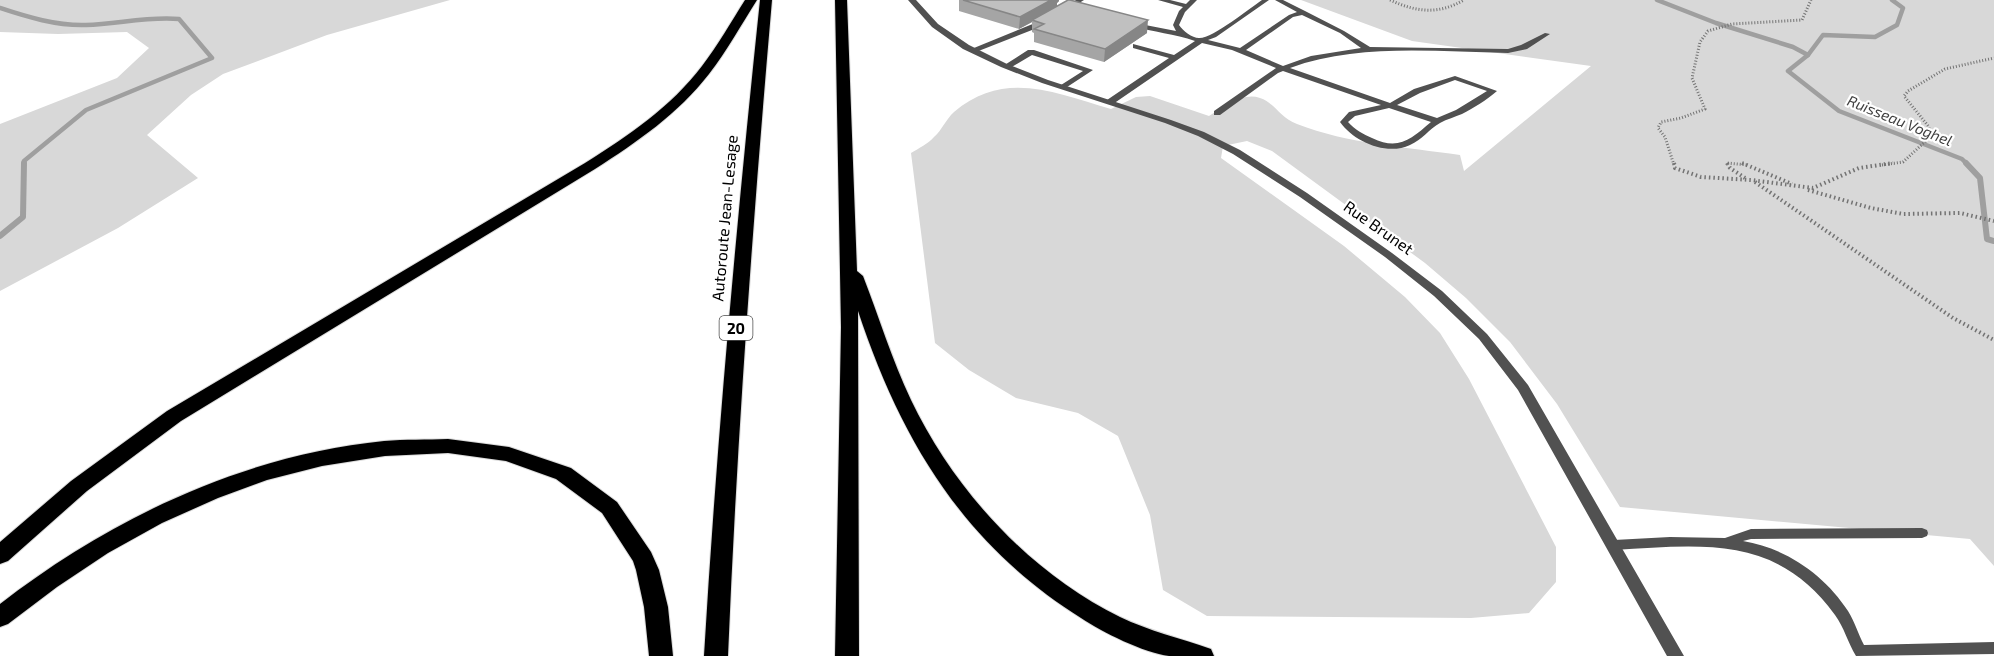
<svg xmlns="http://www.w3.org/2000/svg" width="1994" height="656" font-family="'Exo 2',sans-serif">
	<rect width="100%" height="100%" fill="#fff"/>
	<g fill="#d8d8d8">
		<polygon points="0,0 450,0 327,35 223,74 191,95 147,135 198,178 118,228 0,291 0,124 117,78 149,48 127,32 58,34 0,32"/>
		<path d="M1301,0H1994V566L1970,539L1620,507L1557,404L1510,342L1466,298L1425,263L1272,151L1247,141L1223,146L1221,158L1344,246L1405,297L1440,333L1469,379L1556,547V582L1529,613L1471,618L1207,616L1163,590L1150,515L1118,436L1078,413L1016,398L969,370L935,343L911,153C919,148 928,144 934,137C942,130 946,119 954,112C1004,69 1056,93 1111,109L1136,97L1150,96L1209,116C1225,107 1242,92 1260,98C1275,103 1280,118 1297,124C1348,144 1406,147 1460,155L1464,171L1591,66L1412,41Z"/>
	</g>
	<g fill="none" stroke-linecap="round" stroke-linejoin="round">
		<g stroke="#9f9f9f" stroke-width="4.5">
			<polyline points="1657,0 1716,23 1793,47 1808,55 1788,71 1839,111 1962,159 1968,165"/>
			<path d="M0,8C27,17 57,26 86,25C118,24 148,16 179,19L212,58L86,110L24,161V165"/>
			<polyline points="1808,55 1823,35 1875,37 1897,25 1903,8 1892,0"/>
		</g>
		<g stroke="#9f9f9f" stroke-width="6">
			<polyline points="1966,163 1980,178 1987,239 1994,241"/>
			<polyline points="0,236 23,217 24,163"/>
		</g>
		<g stroke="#dbdbdb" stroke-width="2">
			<g id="motorway">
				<path d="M745,0H757C741,25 727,51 709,74C678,114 637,142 595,169L181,421L87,491L8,561L0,564V542L71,481L167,411L585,163C628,136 671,107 702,66C718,45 731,22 745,0Z"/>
				<path d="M760,0H772C753,219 737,437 728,656H704C717,437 737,219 760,0Z"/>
				<path d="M835,0H847L857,271L863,276C879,317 892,360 911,400C954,490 1030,573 1120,617C1149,631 1180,638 1211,649L1214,656C1200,656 1183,656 1169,656C1144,653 1102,632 1081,618C963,544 901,440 858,311L859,656H835L841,327Z"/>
				<path d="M448,439L509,447L571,468L617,502L651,552L659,570L668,607L673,656H649L644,607L636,570L633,561L602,513L556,479L506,461L448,453L385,456L322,466L267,480L218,498L162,523L108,553L57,587L8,624L0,627V604C111,518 244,455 384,441C405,439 427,440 448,439Z"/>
			</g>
		</g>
		<g stroke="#737373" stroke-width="3" stroke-dasharray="1 2" stroke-linecap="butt">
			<path d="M1390,0C1416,12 1438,15 1464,0"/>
			<polyline points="1674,165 1665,137 1658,128 1661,122 1681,118 1705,109 1692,78 1700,42 1708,31 1732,24 1802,20 1811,0"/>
			<polyline points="1728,165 1727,163 1748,165"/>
			<polyline points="1882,165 1903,162 1929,138 1929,127 1904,96 1908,91 1945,69 1994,58"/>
		</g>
		<g stroke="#737373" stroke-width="4" stroke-dasharray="1.5 3" stroke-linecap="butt">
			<polyline points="1674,163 1675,168 1701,177 1751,180 1813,188 1859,168 1893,163"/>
			<polyline points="1727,163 1730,168 1745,178"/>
			<polyline points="1742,163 1792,184"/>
			<polyline points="1755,182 1953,318 1994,340"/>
			<polyline points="1808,190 1871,208 1903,214 1960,213 1994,221"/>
		</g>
		<g fill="#515151" fill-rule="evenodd">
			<polygon points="1076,0 1084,0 1068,10 1064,10 1064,8"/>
			<path d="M1158,0H1170L1186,4L1190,0H1197L1185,12L1179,25C1183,31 1192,38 1199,38C1212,39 1250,8 1262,0H1269L1216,37L1208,40L1240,48L1289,15L1297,12L1275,0H1283L1305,11L1344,31L1370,47L1508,49L1521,45L1545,33L1550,34L1527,49L1508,53C1435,52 1359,43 1290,68L1390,103L1414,89L1455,76L1497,91C1487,100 1473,108 1462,114C1455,117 1447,119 1440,123C1429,129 1422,140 1410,145C1387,156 1354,142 1340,122L1349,112L1381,105L1283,71L1278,73L1220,115H1214V111L1276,68L1232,50L1202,43L1113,104H1107V100L1169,58L1133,48V44L1174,55L1195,41C1175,34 1153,32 1133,26L1132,25L1135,23L1176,31L1173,25L1179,11L1183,7ZM1302,15L1340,33L1361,48L1311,56L1283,66L1246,50L1293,17ZM1455,80L1487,91L1456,110L1437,118L1397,105L1420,93ZM1389,108L1431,122C1411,139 1399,151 1372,138C1363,134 1355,130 1348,122L1355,116Z"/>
			<polygon points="1045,19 1048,21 1047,22 1032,30 976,52 969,50"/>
			<polygon points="1028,50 1034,50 1093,70 1064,89 1060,87 1061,85 1083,71 1032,55 1010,68 1003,66"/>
			<path d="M1922,528L1927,530L1928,533L1927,536L1922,538L1751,539L1743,541C1786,548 1825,575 1848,611C1855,622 1858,634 1864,645L1994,642V654L1856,656C1848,643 1844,627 1835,615C1777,534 1702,545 1614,550L1609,549L1607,545L1609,541L1614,540L1670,537L1725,538L1751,529Z"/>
		</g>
		<polygon fill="#515151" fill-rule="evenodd" points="908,0 916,0 938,24 969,45 1007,64 1048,80 1171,120 1204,132 1240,150 1307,193 1392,253 1442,291 1487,334 1528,385 1684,656 1667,656 1518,390 1479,339 1434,296 1385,257 1300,197 1233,154 1198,136 1165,123 1042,83 1001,67 963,49 932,27"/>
		<use href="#motorway" fill="#000" fill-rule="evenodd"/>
	</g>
	<polygon fill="#a5a5a5" points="959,0 1059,0 1059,1 1057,3 1057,6 1147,33 1104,62 1034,42 1034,33 1032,32 1032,22 1019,29 959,11"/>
	<g fill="#868686">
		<polygon points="1050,0 1059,0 1059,1 1057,3 1057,9 1032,20 1032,22 1019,29 1020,17"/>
		<polygon points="1148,20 1147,33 1104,62 1105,49"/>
	</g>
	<g fill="#c0c0c0" stroke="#868686" stroke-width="1.5">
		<polygon points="963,0 1051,0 1020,17"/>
		<polygon points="1068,0 1070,0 1148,20 1105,49 1034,29 1044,24 1032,20"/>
	</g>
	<g text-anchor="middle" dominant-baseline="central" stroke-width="4.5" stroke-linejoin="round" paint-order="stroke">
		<g font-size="15" font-style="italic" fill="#404040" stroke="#fff">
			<text transform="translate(1900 120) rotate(22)">Ruisseau Voghel</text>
		</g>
		<rect fill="#fff" stroke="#4c4c4c" stroke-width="1.5" x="719.5" y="316" width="33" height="24" rx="4.5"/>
		<g font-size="15" font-weight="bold" fill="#000">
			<text x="736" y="328">20</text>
		</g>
		<g font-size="16" fill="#000" stroke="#fff">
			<text transform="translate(724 218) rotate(-85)">Autoroute Jean-Lesage</text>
			<text transform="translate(1379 227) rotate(35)">Rue Brunet</text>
		</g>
	</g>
</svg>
